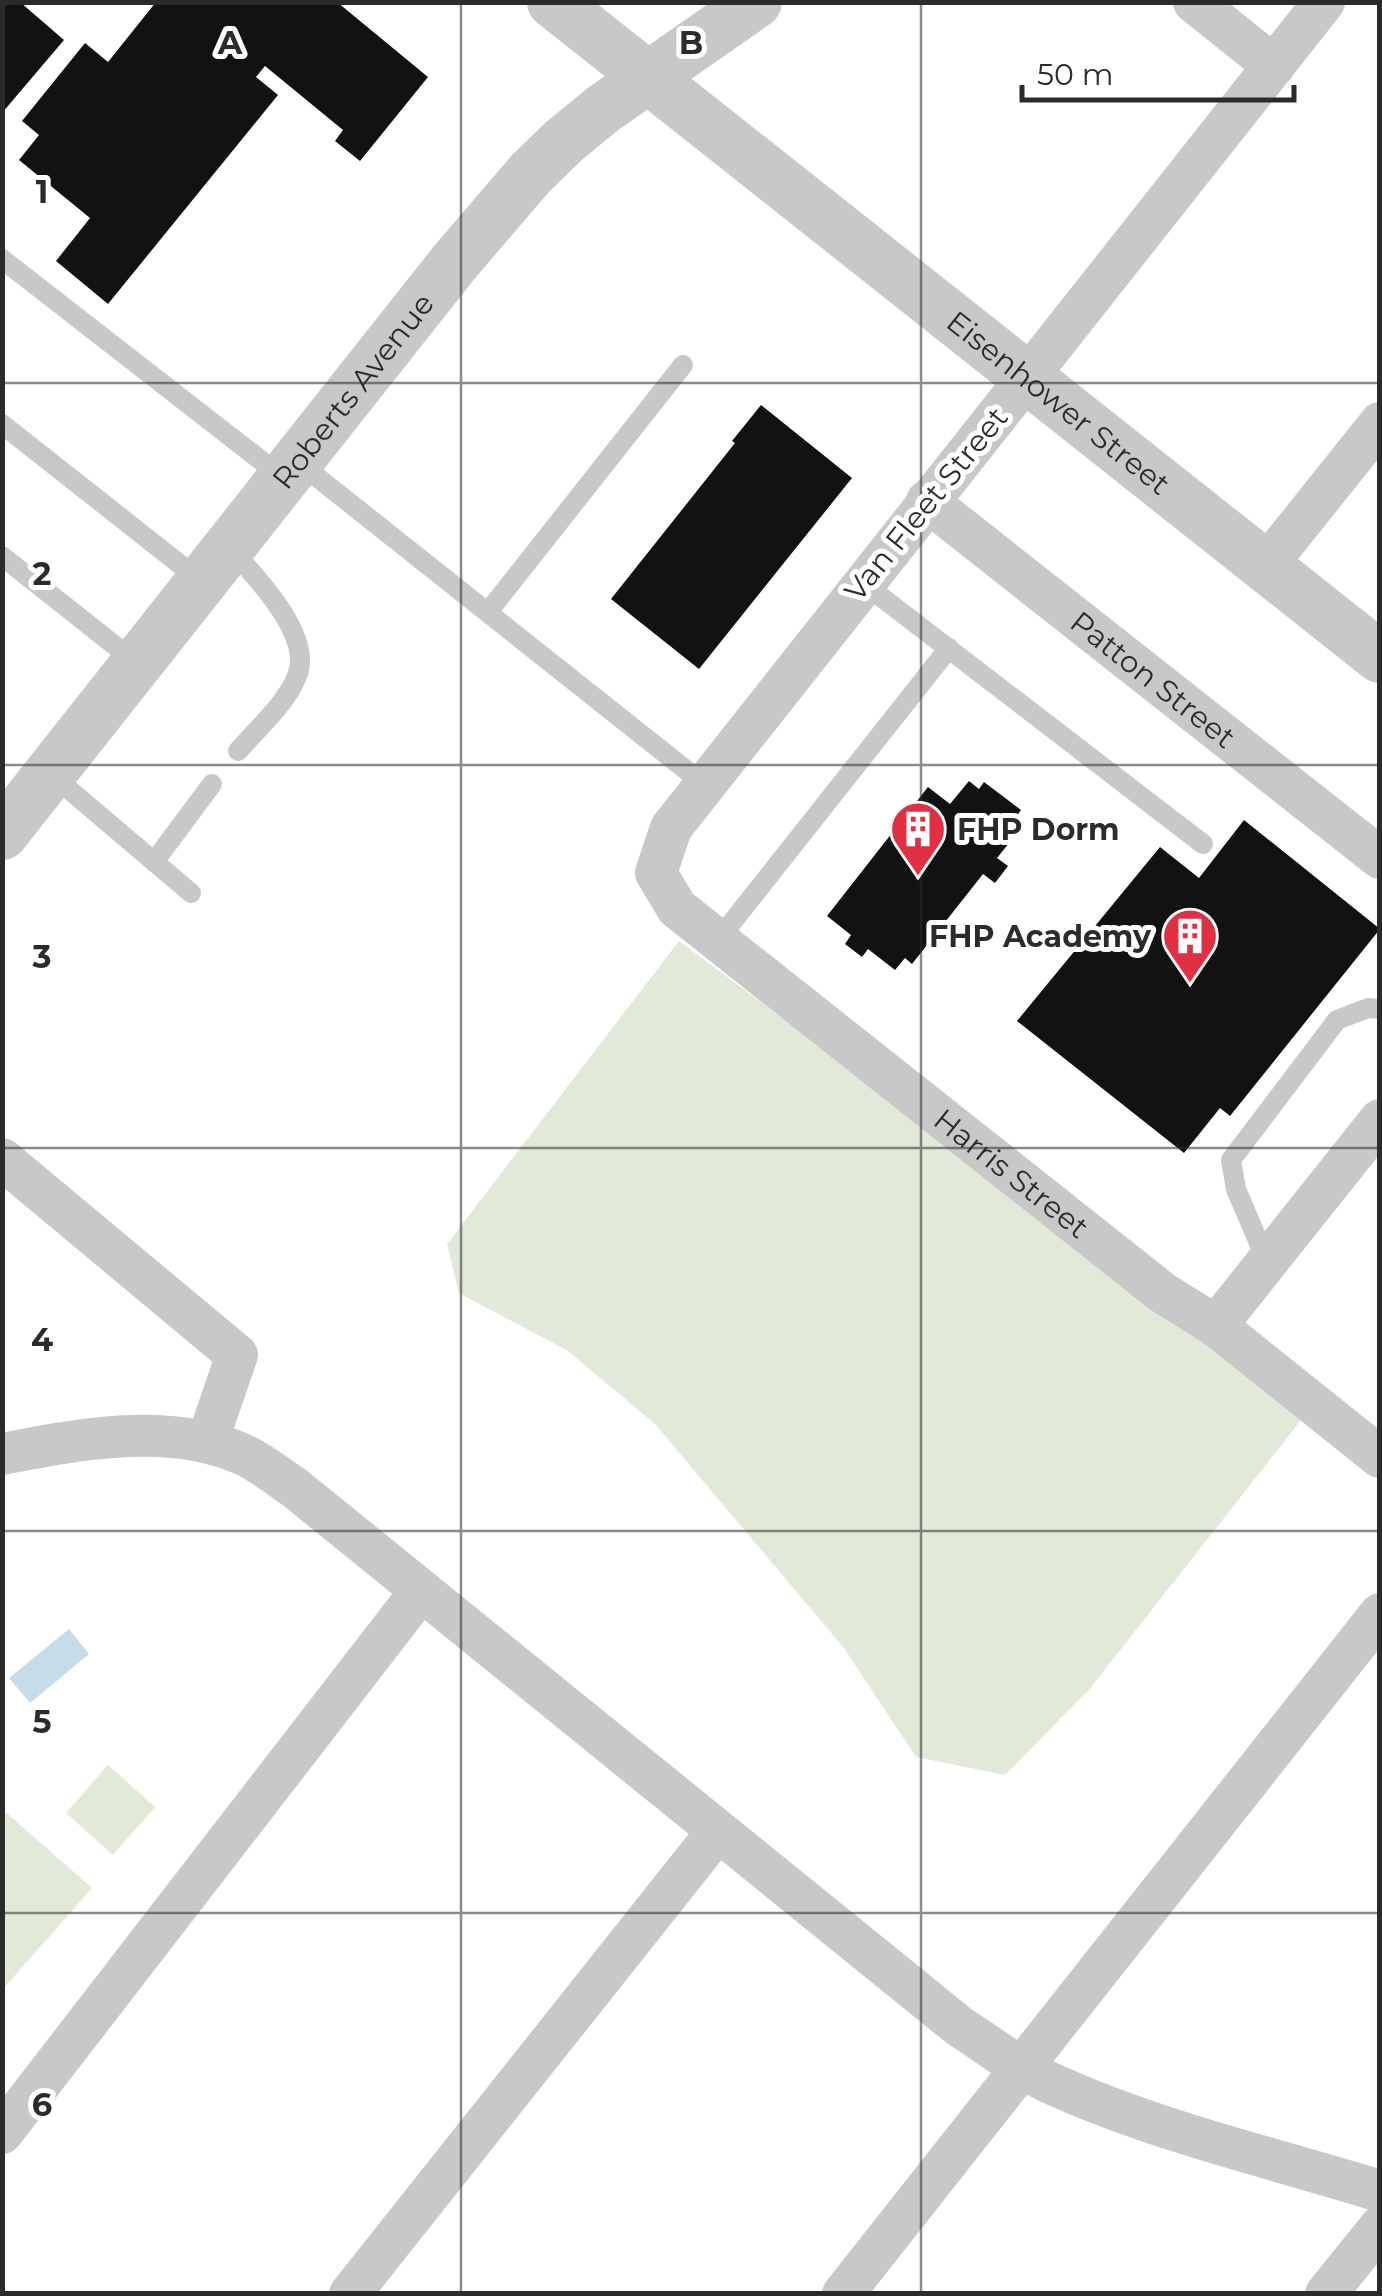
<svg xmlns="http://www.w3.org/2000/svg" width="1382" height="2296" font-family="Montserrat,sans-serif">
	<rect width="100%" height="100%" fill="#fff"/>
	<g fill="#e2e9d9">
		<polygon points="679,941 1309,1410 1088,1691 1005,1775 916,1757 844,1648 654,1423 568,1351 459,1293 447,1244"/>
		<polygon points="108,1765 155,1807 113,1855 66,1813"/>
		<polygon points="2,1809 92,1888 3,1989 2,1989"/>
	</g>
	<polygon fill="#c5dde9" points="69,1629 89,1654 30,1703 9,1678"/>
	<g fill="#121212">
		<polygon points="8,2 20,2 64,40 2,113 2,9"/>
		<polygon points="156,2 337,2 428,77 360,161 335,141 343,130 265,66 256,77 278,95 108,304 56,261 90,218 19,160 39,135 22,121 85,43 108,62"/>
		<polygon points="761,405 852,478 699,669 611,599 735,443 732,441"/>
		<polygon points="969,781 979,789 984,782 1021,810 1014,820 1022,827 997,858 1008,866 995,883 983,874 912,964 905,958 895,970 868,949 862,957 845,944 851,935 827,916 928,787 950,804"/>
		<polygon points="1244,820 1380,929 1230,1116 1220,1108 1184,1153 1017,1021 1160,847 1199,878"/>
	</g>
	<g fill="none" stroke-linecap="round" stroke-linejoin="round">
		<g stroke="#c8c8c8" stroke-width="20">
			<polyline points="2,259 281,476"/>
			<polyline points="2,424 201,581"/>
			<polyline points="298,462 705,785"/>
			<path d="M230,548C255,576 314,636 297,676C286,704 257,729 238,751"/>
			<polyline points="2,556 138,664"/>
			<polyline points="863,583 1203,844"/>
			<polyline points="488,612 683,365"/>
			<polyline points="52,775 191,893"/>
			<polyline points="154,862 212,784"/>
			<polyline points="718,940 949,648"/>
			<polyline points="1267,1262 1236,1189 1231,1160 1337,1020 1368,1008 1380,1009"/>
		</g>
		<g stroke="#c8c8c8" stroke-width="42">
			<polyline points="1194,2 1274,66"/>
			<path id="s1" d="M1324,2L671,828L656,873L677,908L1163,1293L1216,1326L1380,1457"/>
			<path id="s2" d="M927,501L1380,858"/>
			<polyline points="1265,567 1380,423"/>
			<polyline points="2,1159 237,1355 207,1442"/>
			<polyline points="1216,1326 1380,1120"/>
			<path d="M2,1454C80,1439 167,1422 242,1454C261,1462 278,1477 295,1488L959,2026C991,2047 1022,2071 1057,2086C1160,2132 1273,2158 1380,2191"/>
			<polyline points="2,2133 420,1592"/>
			<polyline points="350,2294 717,1832"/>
			<polyline points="843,2294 1380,1614"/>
			<polyline points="1326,2294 1380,2227"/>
		</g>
		<g stroke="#c8c8c8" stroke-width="52">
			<path id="s3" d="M553,2L1380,657"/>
			<path id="s4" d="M2,834L453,264L530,174L564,141L603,109L756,2"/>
		</g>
	</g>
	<path fill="none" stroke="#2b2b2b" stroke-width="2.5" stroke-opacity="0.55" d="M461,2V2294M921,2V2294M2,383H1380M2,765H1380M2,1148H1380M2,1531H1380M2,1913H1380"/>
	<defs>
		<g id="building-pin" transform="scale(2.875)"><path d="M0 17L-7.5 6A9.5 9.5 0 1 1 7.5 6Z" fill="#e12f44" stroke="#fff"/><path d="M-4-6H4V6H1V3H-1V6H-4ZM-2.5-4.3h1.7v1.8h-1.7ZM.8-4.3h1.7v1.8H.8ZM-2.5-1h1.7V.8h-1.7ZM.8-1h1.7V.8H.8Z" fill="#fff"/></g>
	</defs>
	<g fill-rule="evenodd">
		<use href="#building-pin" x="918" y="829"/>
		<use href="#building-pin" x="1190" y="936"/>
	</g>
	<g text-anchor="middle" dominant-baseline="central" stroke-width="10" stroke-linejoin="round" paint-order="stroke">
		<g font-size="30" fill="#2b2b2b" stroke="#fff">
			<text stroke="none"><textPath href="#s4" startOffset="565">Roberts Avenue</textPath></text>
			<text stroke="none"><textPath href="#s3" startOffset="645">Eisenhower Street</textPath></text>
			<text transform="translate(926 504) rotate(-51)">Van Fleet Street</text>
			<text stroke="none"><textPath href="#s2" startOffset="288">Patton Street</textPath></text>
			<text stroke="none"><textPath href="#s1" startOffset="1568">Harris Street</textPath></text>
		</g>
		<g font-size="30" font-weight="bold" fill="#2b2b2b" stroke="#fff" text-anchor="start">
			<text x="957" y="829">FHP Dorm</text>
			<text x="1151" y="936" text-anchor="end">FHP Academy</text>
		</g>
	</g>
	<g font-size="32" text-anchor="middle" font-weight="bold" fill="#2b2b2b" stroke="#fff" stroke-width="10" stroke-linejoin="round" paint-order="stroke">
		<text x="230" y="54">A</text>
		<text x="691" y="54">B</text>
		<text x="42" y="203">1</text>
		<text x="42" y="585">2</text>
		<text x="42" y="968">3</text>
		<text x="42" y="1351">4</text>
		<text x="42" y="1733">5</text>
		<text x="42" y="2116">6</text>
	</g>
	<rect width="1382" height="2296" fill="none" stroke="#2b2b2b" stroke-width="10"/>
	<path d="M1022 85v15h272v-15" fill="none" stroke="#2b2b2b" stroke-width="5"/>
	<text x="1037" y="85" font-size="30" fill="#2b2b2b" stroke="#ffffff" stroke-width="8" paint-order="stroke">50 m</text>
</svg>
